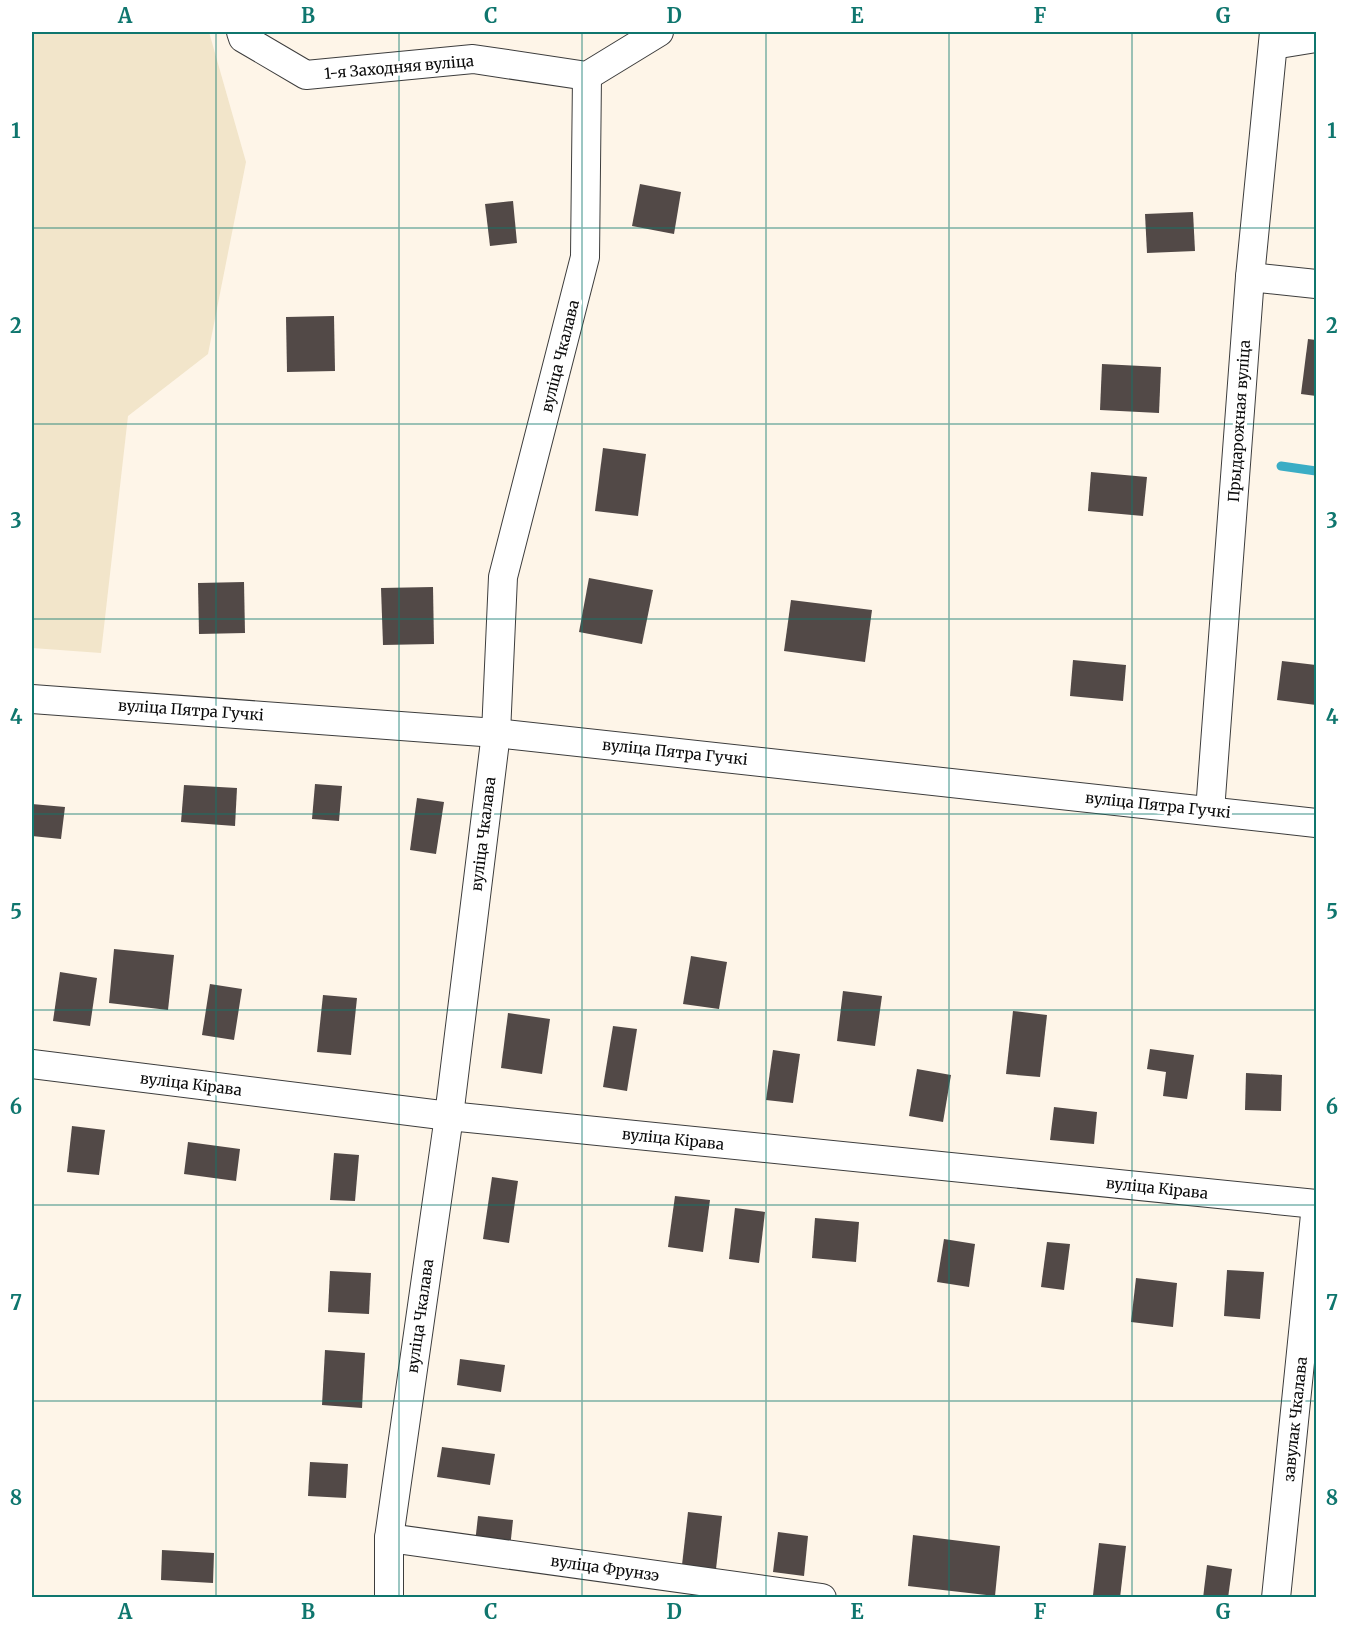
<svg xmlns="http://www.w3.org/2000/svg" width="1348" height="1629" font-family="Merriweather,serif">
	<rect width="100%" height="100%" fill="#fef5e8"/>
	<polygon fill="#f2e5ca" points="32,32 209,32 246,162 208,354 128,416 101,653 32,648"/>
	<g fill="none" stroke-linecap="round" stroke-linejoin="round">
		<polyline stroke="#3badc5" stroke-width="9" points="1281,466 1316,471"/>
	</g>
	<g fill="#524947">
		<polygon points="640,184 681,192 674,234 632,226"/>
		<polygon points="513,201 517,243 490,246 485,204"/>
		<polygon points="1193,212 1195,251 1147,253 1145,214"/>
		<polygon points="334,316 335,371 287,372 286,317"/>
		<polygon points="1308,339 1316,340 1316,396 1301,394"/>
		<polygon points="1102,364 1161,367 1159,413 1100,410"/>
		<polygon points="603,448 646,454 638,516 595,511"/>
		<polygon points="1091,472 1147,477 1143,516 1088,511"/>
		<polygon points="589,578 653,590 642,644 579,632"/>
		<polygon points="244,582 245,633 199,634 198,583"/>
		<polygon points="433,587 434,644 383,645 381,588"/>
		<polygon points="791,600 872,610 865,662 784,651"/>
		<polygon points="1073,660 1126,665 1123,701 1070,696"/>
		<polygon points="1282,661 1316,665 1316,705 1277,700"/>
		<polygon points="315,784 342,786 339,821 312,819"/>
		<polygon points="184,785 237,788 235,826 181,822"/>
		<polygon points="417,798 444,802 436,854 410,850"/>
		<polygon points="32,804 65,807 61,839 32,836"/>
		<polygon points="114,949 174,955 168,1010 109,1003"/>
		<polygon points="691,956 727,962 719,1009 683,1004"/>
		<polygon points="60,972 97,978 90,1026 53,1021"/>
		<polygon points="210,984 242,989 234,1040 202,1035"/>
		<polygon points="843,991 882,996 875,1046 837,1041"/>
		<polygon points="323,995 357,998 351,1055 317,1052"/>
		<polygon points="1013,1011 1047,1015 1040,1077 1006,1074"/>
		<polygon points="508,1013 550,1019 542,1074 501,1068"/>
		<polygon points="613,1026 637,1029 627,1091 603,1087"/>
		<polygon points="1150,1049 1194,1055 1187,1099 1163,1096 1166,1072 1147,1069"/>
		<polygon points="773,1050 800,1054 793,1103 766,1100"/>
		<polygon points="917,1069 951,1075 943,1122 909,1116"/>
		<polygon points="1246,1073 1282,1075 1281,1111 1245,1110"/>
		<polygon points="1054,1107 1097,1112 1094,1144 1050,1140"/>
		<polygon points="72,1126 105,1130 99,1175 67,1172"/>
		<polygon points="188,1142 240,1149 236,1181 184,1174"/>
		<polygon points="334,1153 359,1155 355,1201 330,1200"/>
		<polygon points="492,1177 518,1181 509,1243 483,1239"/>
		<polygon points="675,1196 710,1200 703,1252 668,1247"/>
		<polygon points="735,1208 765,1212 759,1263 729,1259"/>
		<polygon points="815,1218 859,1222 856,1262 812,1258"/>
		<polygon points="944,1239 975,1244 969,1287 937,1282"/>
		<polygon points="1047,1242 1070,1244 1064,1290 1041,1287"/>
		<polygon points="1227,1270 1264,1272 1260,1319 1224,1316"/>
		<polygon points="330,1271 371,1273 369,1314 328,1312"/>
		<polygon points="1136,1278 1177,1283 1173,1327 1131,1322"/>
		<polygon points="325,1350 365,1353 362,1408 322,1405"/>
		<polygon points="460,1359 505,1365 501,1392 457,1385"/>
		<polygon points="442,1447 495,1454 490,1485 437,1477"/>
		<polygon points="310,1462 348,1464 346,1498 308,1496"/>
		<polygon points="688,1512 722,1516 716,1569 682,1565"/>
		<polygon points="478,1516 513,1520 510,1548 475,1543"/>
		<polygon points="778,1532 808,1536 804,1576 773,1572"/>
		<polygon points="913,1535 1000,1546 995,1596 908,1586"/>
		<polygon points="1099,1543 1126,1546 1120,1598 1093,1595"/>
		<polygon points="162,1550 214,1553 213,1583 161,1580"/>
		<polygon points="1207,1565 1232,1569 1228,1598 1203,1598"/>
	</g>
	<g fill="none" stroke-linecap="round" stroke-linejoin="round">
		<g stroke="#3d3d3d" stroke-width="30">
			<g id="minor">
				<polyline points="241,32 243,38 306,75 473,59 587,76 659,32"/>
				<polyline points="1273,45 1316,38"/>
				<polyline points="1250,277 1316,284"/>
				<polyline points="32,699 496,733 1316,823"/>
				<polyline points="1210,811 1250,277 1274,32"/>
				<polyline points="32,1064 449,1116 1316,1204"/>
				<polyline points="389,1538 822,1598"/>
				<polyline points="389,1598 389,1538 449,1116 496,733 503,577 585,257 587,76"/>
				<polyline points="1276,1598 1316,1205"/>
			</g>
		</g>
		<use href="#minor" stroke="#fff" stroke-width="28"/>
	</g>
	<path fill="none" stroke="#0f766e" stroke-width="1.5" stroke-opacity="0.55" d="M216,32V1598M399,32V1598M582,32V1598M766,32V1598M949,32V1598M1132,32V1598M32,228H1316M32,424H1316M32,619H1316M32,814H1316M32,1010H1316M32,1205H1316M32,1401H1316"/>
	<g text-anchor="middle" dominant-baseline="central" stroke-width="6" stroke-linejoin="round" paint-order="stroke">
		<g font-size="15" fill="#0a0a0a" stroke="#fff">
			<text transform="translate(399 67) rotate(-5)">1-я Заходняя вуліца</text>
			<text transform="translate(560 356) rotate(-76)">вуліца Чкалава</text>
			<text transform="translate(1239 421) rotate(-86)">Прыдарожная вуліца</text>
			<text transform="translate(191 710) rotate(4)">вуліца Пятра Гучкі</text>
			<text transform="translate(675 752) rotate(6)">вуліца Пятра Гучкі</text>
			<text transform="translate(1158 805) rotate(6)">вуліца Пятра Гучкі</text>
			<text transform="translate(483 834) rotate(-83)">вуліца Чкалава</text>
			<text transform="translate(191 1084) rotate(7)">вуліца Кірава</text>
			<text transform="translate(673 1139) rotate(6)">вуліца Кірава</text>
			<text transform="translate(1157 1188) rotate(6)">вуліца Кірава</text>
			<text transform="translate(420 1316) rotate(-82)">вуліца Чкалава</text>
			<text transform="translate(1295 1419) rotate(-84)">завулак Чкалава</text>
			<text transform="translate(605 1568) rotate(8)">вуліца Фрунзэ</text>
		</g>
	</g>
	<rect width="1348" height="1629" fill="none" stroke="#ffffff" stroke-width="66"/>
	<rect x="33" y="33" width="1282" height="1563" fill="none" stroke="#0f766e" stroke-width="2"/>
	<g font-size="20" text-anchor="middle" font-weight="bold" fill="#0f766e">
		<text x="125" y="23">A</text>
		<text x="308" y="23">B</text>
		<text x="491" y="23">C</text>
		<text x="674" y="23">D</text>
		<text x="857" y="23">E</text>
		<text x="1040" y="23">F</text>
		<text x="1223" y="23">G</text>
		<text x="16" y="138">1</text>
		<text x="1332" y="138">1</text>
		<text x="16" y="333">2</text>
		<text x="1332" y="333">2</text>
		<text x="16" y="528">3</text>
		<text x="1332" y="528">3</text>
		<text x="16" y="724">4</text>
		<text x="1332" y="724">4</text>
		<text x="16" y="919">5</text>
		<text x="1332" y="919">5</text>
		<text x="16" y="1114">6</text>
		<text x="1332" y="1114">6</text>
		<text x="16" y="1310">7</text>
		<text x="1332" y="1310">7</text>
		<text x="16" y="1505">8</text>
		<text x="1332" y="1505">8</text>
		<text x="125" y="1619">A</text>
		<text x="308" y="1619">B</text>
		<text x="491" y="1619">C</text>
		<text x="674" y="1619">D</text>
		<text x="857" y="1619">E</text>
		<text x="1040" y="1619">F</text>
		<text x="1223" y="1619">G</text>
	</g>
</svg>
